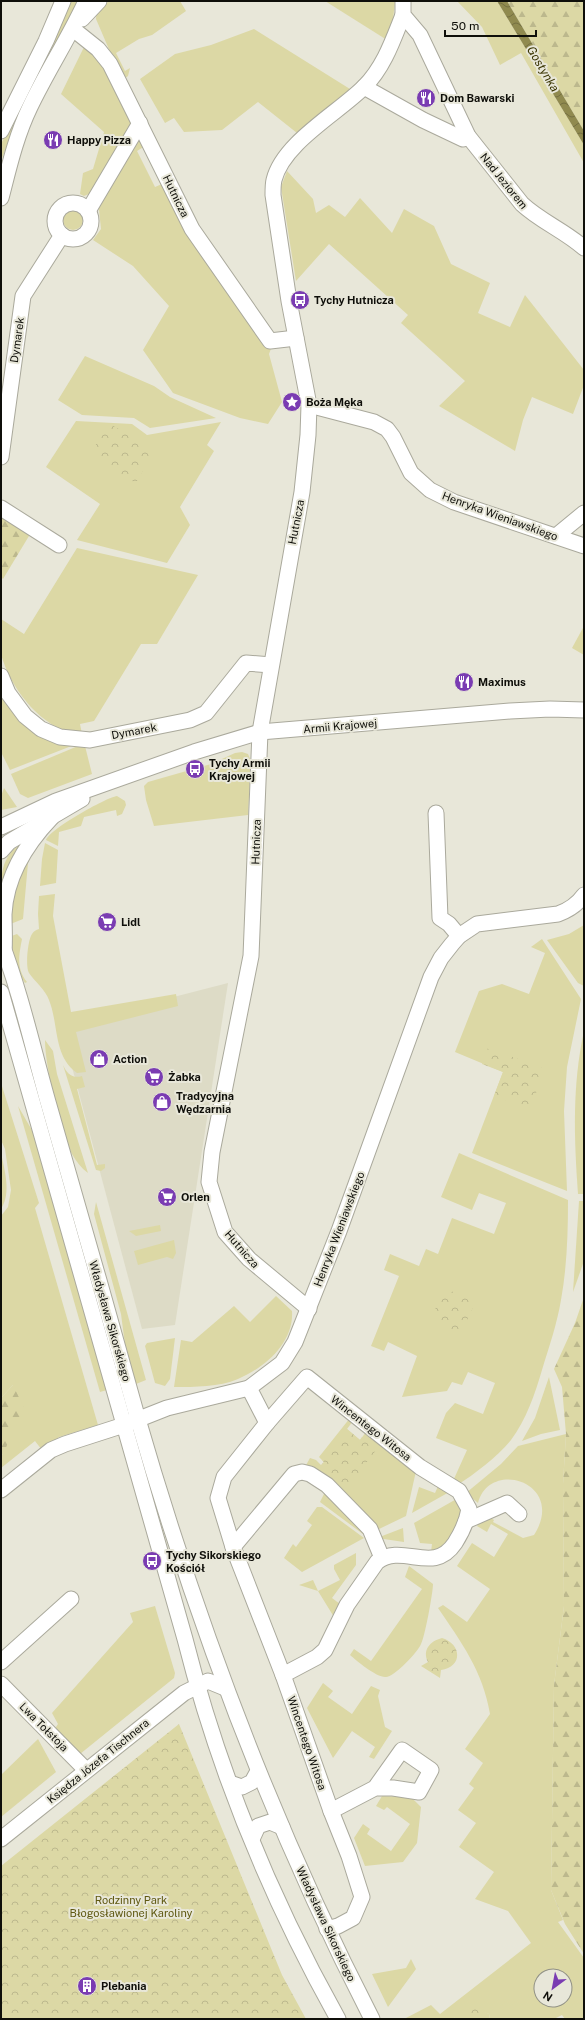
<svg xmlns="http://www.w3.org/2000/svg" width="585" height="2020" font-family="'Public Sans',sans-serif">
	<defs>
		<pattern id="forest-firs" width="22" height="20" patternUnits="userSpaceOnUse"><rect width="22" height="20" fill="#dcd8a5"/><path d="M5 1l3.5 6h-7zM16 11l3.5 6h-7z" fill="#bcb88d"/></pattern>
		<pattern id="park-crowns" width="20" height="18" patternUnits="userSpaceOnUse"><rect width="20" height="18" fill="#dcd8a5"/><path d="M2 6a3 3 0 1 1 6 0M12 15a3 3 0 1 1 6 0" fill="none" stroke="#bcb88d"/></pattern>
		<pattern id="water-waves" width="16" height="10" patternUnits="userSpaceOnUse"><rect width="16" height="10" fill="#908a4f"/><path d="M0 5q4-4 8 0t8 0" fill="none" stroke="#746f40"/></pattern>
	</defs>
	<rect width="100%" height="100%" fill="#e8e7d9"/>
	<polygon fill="#dddbc6" points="228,983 175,1325 142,1329 61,1026"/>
	<g fill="#dcd8a5" fill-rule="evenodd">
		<polygon points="71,1 78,1 11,134 1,161 1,144"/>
		<path d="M110,1H180L186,11L152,35L139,39L116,53L125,71L130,68L128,76L124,79L111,54L96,19C96,10 103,5 110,1Z"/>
		<polygon points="325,1 395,1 393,20 387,40"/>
		<polygon points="457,1 497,1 584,145 584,163 521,53 500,65 482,27"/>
		<polygon points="254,29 350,89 297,133 258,102 222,130 184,132 174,118 165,123 140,79 175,54 211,45"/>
		<polygon points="85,45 102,62 133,119 129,135 94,192 84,196 80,194 83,173 93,169 104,132 61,94"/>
		<polygon points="136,137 142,141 145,146 137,151 155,187 162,184 272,346 269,354 282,402 268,424 240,418 173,393 143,350 169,306 133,266 93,240 101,229 98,200"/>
		<polygon points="287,171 313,199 316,213 329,205 345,217 360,198 392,233 404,209 434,226 451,264 490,283 478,313 510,327 525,295 584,370 584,385 573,414 532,397 523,420 515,451 439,406 465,381 401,323 408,315 329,244 296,281 281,187"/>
		<circle cx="73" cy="220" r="10"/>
		<polygon points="85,356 154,386 170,397 216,418 150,428 134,418 82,415 58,400"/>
		<polygon points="76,421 132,424 147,435 221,422 207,445 214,451 180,507 190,525 167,563 77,540 100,504 46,467"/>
		<path d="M77,548L198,575L157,644H141L94,721L80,724L82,734C44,733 10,688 1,654C0,643 1,630 1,619L24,634Z"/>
		<polygon points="584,626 584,655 572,648"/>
		<polygon points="1,691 18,711 74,745 10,770 1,752"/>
		<polygon points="78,746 85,746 92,774 28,798 20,794 11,774"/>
		<polygon points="242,752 248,754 251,761 248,815 154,826 146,800 144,786 148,782 211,764 235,753"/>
		<polygon points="4,788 17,807 1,810 1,796"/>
		<path d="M117,796L125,801L126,805L122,814L117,816L116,810L84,817L81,826L59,832L58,846L46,840C50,829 105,798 117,796Z"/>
		<polygon points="45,843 58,850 56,883 40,886 42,859"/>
		<path d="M21,844L1,901C1,877 0,857 21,844Z"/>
		<polygon points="31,854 28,863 23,919 8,925 20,869"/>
		<path d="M55,894L53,916L71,1012L176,994L178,1006L76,1032L86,1072L77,1073C53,1056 59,1025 49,1000C45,989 35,982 29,973C25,967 28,939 32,934C34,931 36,930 39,929L38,914L39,896Z"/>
		<polygon points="584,925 584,986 578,983 547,940 569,934"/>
		<path d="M17,934L22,939C19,955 16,968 27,982L25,983L20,975L9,937Z"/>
		<polygon points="542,939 581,999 567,1067 564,1111 567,1191 472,1153 503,1072 455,1052 479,991 502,984 529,994 545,953 531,947"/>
		<path d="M584,1031V1194H578C574,1139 572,1085 584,1031Z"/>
		<path d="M45,1040L53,1051L57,1074L88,1173C81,1168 76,1161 72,1154C60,1131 45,1066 45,1040Z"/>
		<path d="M63,1065C67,1074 73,1079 82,1076L85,1087L77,1089L97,1165L105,1164V1168L101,1171L96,1170L95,1167Z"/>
		<polygon points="1,1083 39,1203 35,1208 98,1425 59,1437 42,1450 35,1441 1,1468 1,1455 3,1454 13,1385 1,1398 1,1216 8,1207 11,1190 5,1149 1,1140"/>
		<polygon points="18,1106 33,1132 107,1390 100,1392"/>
		<path d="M1,1152C4,1170 12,1192 1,1209Z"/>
		<path d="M459,1153L568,1200C568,1233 567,1267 561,1300C557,1324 549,1347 542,1370C535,1394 526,1420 511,1440C498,1456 475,1474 457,1485L453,1481L467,1450L436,1438L446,1413L455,1403L483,1414L495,1383L468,1372L462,1385L452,1382L447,1391L402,1397L417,1356L388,1342L384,1351L371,1346L399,1276L384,1270L390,1254L419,1266L426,1249L438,1254L452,1218L494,1234L506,1203L479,1193L472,1210L441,1197Z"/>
		<polygon points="579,1201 584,1201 584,1261 573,1292"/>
		<polygon points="96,1202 146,1380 136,1384 126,1352 121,1314 94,1214"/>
		<polygon points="160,1225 161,1231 136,1236 129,1231"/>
		<polygon points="174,1240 176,1253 173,1259 167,1257 138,1265 134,1251"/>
		<path d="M276,1296L292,1311C294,1342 266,1367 238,1379C219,1387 195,1387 174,1387L181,1340L192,1342L234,1306L250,1322Z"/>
		<polygon points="175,1338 170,1379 165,1386 155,1383 145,1346 147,1343"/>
		<polygon points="549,1377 560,1430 541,1434 522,1441 535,1418"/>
		<polygon points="350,1418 353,1421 347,1429 360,1440 366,1432 416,1471 406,1516 377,1530 305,1467 310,1458 316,1460 321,1465 324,1462 319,1457"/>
		<path d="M566,1434L563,1484L564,1606L554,1685L551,1890L563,1920L558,1922L584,1958V2019H565L562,2015L554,2019H490L489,2014C478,2009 462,2009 453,2019H404L431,2005L440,2014L531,1943L508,1911L475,1899L494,1872L459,1847L476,1823L458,1810L474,1788L469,1784L483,1763L465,1749L490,1714C483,1671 461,1642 438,1608L443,1605L467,1622L490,1589L457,1566L472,1543L494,1557L508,1534L491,1524L487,1532L477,1526L484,1514L494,1520L493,1522L523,1538L534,1535C567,1483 490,1458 478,1503L466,1493L501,1464L518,1446ZM541,1976H565V2000H541Z"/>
		<polygon points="440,1482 451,1491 412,1513 419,1487 435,1493"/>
		<polygon points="326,1490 367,1537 320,1502"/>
		<path d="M460,1497C460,1501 462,1506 461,1510C461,1526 447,1550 431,1552L432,1544L420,1543L414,1523Z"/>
		<polygon points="317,1507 322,1507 364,1538 302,1572 284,1558 293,1544 296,1547 312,1525 307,1521"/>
		<polygon points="403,1528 404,1542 377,1538"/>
		<polygon points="356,1553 356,1565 332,1598 340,1604 334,1617 318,1591 299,1585 313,1580 318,1591 340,1580 334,1569 334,1565"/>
		<path d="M409,1566L433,1584C433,1592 425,1637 421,1644C418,1652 394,1677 386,1677C377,1678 357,1661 350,1655L354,1649L371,1661L422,1589L405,1577Z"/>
		<polygon points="155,1606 175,1673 174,1678 80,1754 54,1730 58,1724 52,1713 133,1622 130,1613"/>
		<polygon points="323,1683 333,1691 328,1697 352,1714 371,1686 380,1690 378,1696 385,1727 392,1731 374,1759 369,1757 375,1747 352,1731 333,1758 307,1708"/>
		<polygon points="38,1739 56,1772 1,1817 1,1775"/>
		<polygon points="382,1796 411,1797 421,1807 417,1843 403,1862 365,1866 354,1838 363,1824 370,1829 367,1834 391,1851 410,1824 387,1807 384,1810 376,1806"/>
		<polygon points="411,1959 416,1969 388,2007 372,1974 406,1968"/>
	</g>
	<g fill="url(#forest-firs)">
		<polygon points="507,1 584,1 584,131"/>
		<polygon points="1,511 32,531 3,579 1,577"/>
		<polygon points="584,1297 584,1954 565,1924 551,1890 554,1685 564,1606 563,1484 566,1434 562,1387 554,1369 575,1323"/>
		<polygon points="13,1385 24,1408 3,1454 1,1455 1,1398"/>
	</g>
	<g fill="url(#park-crowns)">
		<polygon points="108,423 155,449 136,483 89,457"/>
		<polygon points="488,1048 545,1069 530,1109 494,1096 503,1072 482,1064"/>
		<polygon points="445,1288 475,1303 460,1335 430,1320"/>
		<polygon points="347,1429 360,1440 362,1437 377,1449 342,1494 316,1471 324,1462 322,1460"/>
		<path d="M442,1638C462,1644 463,1667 441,1670L440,1678L421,1666L428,1662C422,1650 430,1641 442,1638Z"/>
		<polygon points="179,1724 282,1975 306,2019 1,2019 1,1866"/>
		<polygon points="469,2009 479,2009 489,2014 490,2019 453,2019 457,2014"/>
	</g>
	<polygon fill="url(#water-waves)" points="497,1 507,1 584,131 584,145"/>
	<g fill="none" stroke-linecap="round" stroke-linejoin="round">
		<g stroke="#aaa99c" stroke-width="17">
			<g id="minor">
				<path d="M403,1V15L420,35L468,136L522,204C540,221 565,231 584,248"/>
				<polyline points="82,19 99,1"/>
				<polyline points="73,29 98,49 110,64 192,229 270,341 296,338"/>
				<polyline points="364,87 423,120 463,139 468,136"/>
				<polyline points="1,131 46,41 63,1"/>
				<path d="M1,198C9,167 16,136 30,107C47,71 69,38 86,1"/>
				<circle cx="73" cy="221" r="18"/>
				<polyline points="88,211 140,123"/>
				<polyline points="309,405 374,422 387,429 393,437 411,473 430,490 454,502 584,546"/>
				<polyline points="1,457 23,296 62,235"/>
				<polyline points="1,508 59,545"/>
				<polyline points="556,536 584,513"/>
				<polyline points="1,676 8,693 25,716 41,729 60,737 90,740 190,720 206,713 246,663 271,665"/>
				<polyline points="436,813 440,918 449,924 459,936"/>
				<polyline points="1,827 56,801 194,752 260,732 510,711 550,709 584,710"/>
				<polyline points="1,851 9,842 82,799"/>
				<path d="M1,942C21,994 33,1049 48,1102C78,1207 108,1311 137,1416C197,1624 273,1827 372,2019"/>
				<path d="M4,951C5,939 4,926 4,914C6,876 27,843 52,817"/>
				<path d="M1,992L185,1639C218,1770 272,1901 338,2019"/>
				<path d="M309,1309L249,1259L225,1232L209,1182L212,1152L251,956L260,732L302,492L308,435L309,405L289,301L273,195C273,190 273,184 274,180C283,143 338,113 364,87C384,67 393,40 403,15"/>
				<polyline points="249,1388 267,1423 224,1477 218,1498 233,1547 283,1675 331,1811 349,1856 362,1897 353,1918 338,1926 327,1929"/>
				<path d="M267,1423L307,1377L420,1467L459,1491L469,1509C467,1521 462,1532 455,1543C433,1576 403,1542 377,1562L347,1605L325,1650L317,1657L283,1675"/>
				<path d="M1,1490L51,1450L65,1444L124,1425L167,1408L249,1388L282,1363L295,1342L339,1231L431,977L441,958L452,944L459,936L477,924L558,914C569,910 577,905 584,895"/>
				<polyline points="466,1521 507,1503 519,1514"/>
				<polyline points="233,1547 294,1474 302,1472 310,1474 327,1485 370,1529 382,1558"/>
				<polyline points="1,1662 71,1599"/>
				<polyline points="1,1684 86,1770"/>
				<polyline points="230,1783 242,1787 252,1782 258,1771"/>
				<polyline points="331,1811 375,1788 393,1788 419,1792 431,1770 402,1750 375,1788"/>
				<polyline points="1,1839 184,1693 208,1681 225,1688"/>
				<polyline points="252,1839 258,1826 270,1822 282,1827"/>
			</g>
		</g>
		<use href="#minor" stroke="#fff" stroke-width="15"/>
	</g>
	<defs>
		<g id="restaurant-disc" transform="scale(1)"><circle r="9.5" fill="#7a3cb2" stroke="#e8e7d9"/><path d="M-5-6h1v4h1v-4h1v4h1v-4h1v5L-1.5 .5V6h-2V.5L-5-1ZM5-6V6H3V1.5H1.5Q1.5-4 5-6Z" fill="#fff"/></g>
		<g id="bus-disc" transform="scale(1)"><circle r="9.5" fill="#7a3cb2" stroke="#e8e7d9"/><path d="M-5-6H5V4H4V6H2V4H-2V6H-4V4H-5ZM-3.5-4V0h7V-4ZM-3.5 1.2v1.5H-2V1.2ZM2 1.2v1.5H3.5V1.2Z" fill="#fff"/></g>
		<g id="sight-disc" transform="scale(1)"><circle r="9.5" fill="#7a3cb2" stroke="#e8e7d9"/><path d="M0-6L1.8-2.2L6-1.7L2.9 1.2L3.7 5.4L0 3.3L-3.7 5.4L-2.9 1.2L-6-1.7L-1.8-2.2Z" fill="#fff"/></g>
		<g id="supermarket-disc" transform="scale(1)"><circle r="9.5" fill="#7a3cb2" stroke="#e8e7d9"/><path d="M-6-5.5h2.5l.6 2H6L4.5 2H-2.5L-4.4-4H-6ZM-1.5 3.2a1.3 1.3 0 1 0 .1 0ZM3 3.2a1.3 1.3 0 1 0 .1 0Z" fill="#fff"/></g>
		<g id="shop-disc" transform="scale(1)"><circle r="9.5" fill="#7a3cb2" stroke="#e8e7d9"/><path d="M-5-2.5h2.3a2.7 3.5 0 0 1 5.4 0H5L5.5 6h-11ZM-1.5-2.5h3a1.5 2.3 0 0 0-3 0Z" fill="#fff"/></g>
		<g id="building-disc" transform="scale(1)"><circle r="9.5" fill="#7a3cb2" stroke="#e8e7d9"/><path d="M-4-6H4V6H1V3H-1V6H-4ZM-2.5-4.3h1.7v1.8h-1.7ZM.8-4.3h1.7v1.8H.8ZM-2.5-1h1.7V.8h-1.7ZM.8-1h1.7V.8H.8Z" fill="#fff"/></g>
	</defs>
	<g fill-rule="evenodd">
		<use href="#restaurant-disc" x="426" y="98"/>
		<use href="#restaurant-disc" x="53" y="140"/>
		<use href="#bus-disc" x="300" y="300"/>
		<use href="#sight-disc" x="292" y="402"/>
		<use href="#restaurant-disc" x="464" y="682"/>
		<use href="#bus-disc" x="195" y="769"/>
		<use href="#supermarket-disc" x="107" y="922"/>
		<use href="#shop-disc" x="99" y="1059"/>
		<use href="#supermarket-disc" x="154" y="1077"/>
		<use href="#shop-disc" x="162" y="1102"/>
		<use href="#supermarket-disc" x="167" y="1197"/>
		<use href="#bus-disc" x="152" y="1561"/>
		<use href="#building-disc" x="87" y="1986"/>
	</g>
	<g text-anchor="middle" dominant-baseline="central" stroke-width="4" stroke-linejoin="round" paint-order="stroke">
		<g font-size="11" font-weight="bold" fill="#0f0f0a" stroke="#e8e7d9" text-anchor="start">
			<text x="440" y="98">Dom Bawarski</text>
			<text x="67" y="140">Happy Pizza</text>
			<text x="314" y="300">Tychy Hutnicza</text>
			<text x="306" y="402">Boża Męka</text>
			<text x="478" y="682">Maximus</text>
			<text x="209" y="763">Tychy Armii<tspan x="209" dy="13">Krajowej</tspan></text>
			<text x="121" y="922">Lidl</text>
			<text x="113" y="1059">Action</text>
			<text x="168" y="1077">Żabka</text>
			<text x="176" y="1096">Tradycyjna<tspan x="176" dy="13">Wędzarnia</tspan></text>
			<text x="181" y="1197">Orlen</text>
			<text x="166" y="1555">Tychy Sikorskiego<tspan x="166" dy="13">Kościół</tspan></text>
			<text x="101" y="1986">Plebania</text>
		</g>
		<g font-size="11" fill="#0f0f0a" stroke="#e8e7d9">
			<text transform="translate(504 181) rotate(51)">Nad Jeziorem</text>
			<text transform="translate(176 196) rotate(64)">Hutnicza</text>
			<text transform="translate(17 340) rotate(-82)">Dymarek</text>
			<text transform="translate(500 516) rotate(20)">Henryka Wieniawskiego</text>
			<text transform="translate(296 522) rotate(-79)">Hutnicza</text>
			<text transform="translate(340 726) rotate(-5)">Armii Krajowej</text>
			<text transform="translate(134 731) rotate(-11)">Dymarek</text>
			<text transform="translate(256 842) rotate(-88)">Hutnicza</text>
			<text transform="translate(339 1229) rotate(-69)">Henryka Wieniawskiego</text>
			<text transform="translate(242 1249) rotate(49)">Hutnicza</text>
			<text transform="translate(110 1321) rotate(74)">Władysława Sikorskiego</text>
			<text transform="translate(371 1428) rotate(38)">Wincentego Witosa</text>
			<text transform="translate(44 1727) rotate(45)">Lwa Tołstoja</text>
			<text transform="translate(307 1743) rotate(71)">Wincentego Witosa</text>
			<text transform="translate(98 1761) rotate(-39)">Księdza Józefa Tischnera</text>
			<text transform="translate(326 1924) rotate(65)">Władysława Sikorskiego</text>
		</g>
		<g font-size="11" fill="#5f5811" stroke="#e8e7d9">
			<text x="131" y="1900">Rodzinny Park<tspan x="131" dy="13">Błogosławionej Karoliny</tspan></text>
		</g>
		<g font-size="12" font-style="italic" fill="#3a3503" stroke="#e8e7d9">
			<text transform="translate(543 69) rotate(59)">Gostynka</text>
		</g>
	</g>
	<rect width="585" height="2020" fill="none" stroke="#0f0f0a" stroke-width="4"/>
	<g transform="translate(553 1988) rotate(212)"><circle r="19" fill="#e8e7d9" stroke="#919186"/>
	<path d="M0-3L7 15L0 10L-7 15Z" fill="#7a3cb2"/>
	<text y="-6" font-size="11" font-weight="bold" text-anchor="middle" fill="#0f0f0a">N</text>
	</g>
	<path d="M445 30v6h91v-6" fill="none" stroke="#0f0f0a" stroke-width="2"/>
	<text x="451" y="30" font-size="12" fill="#0f0f0a" stroke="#e8e7d9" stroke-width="3" paint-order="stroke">50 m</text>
</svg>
